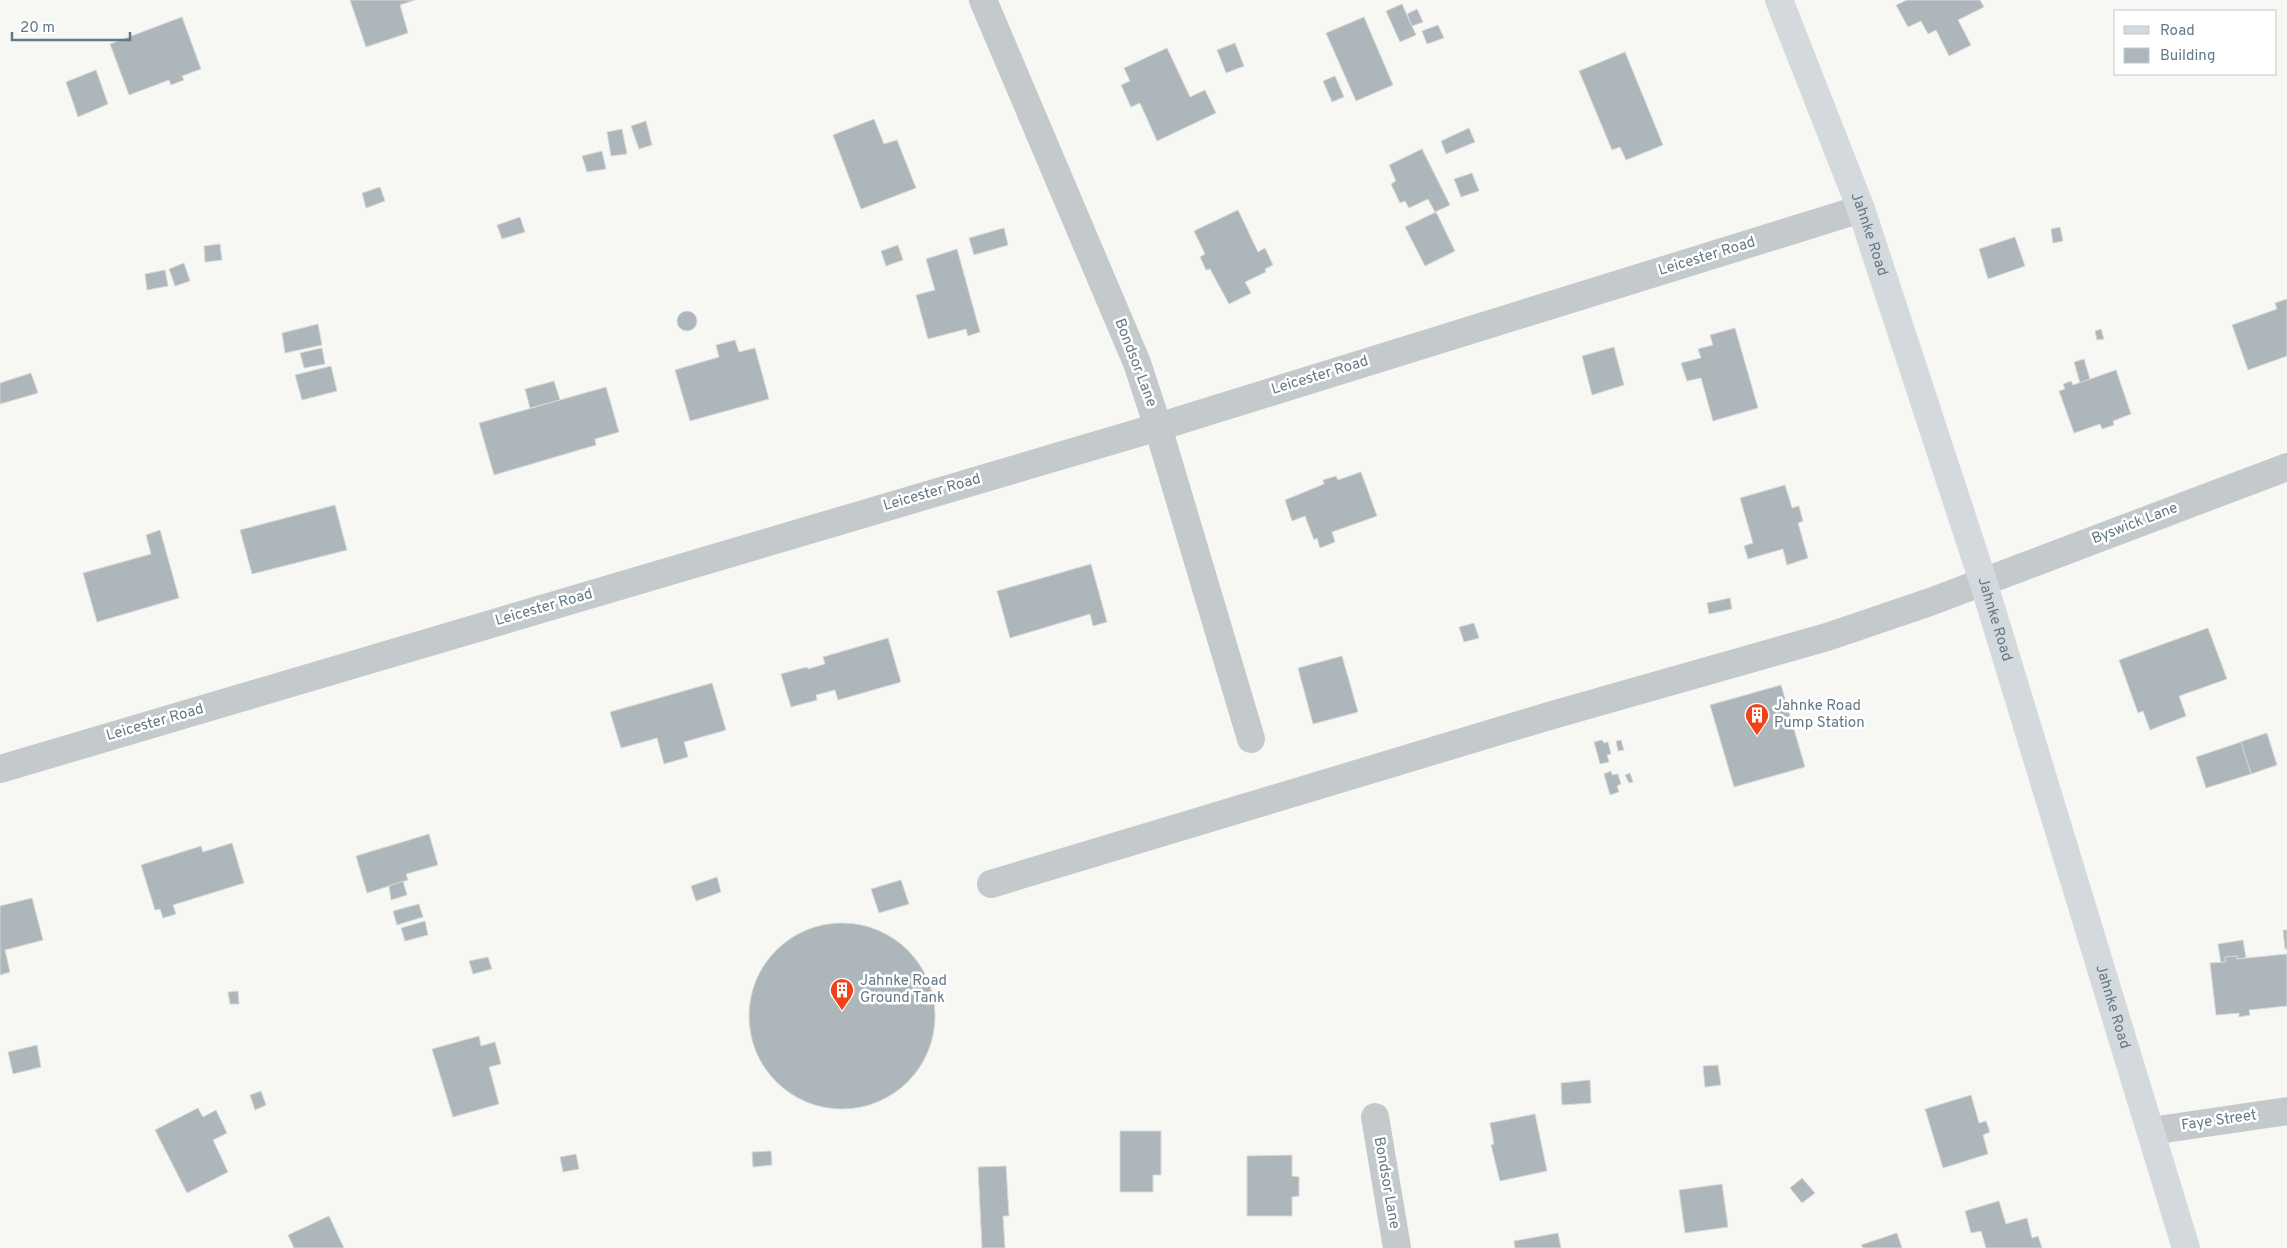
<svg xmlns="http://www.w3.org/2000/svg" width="2287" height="1248" font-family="Overpass,sans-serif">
	<rect width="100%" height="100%" fill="#f7f7f3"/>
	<g fill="#adb6bb" stroke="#d9d9d6">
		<polygon points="350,0 415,0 400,5 408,33 366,47"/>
		<polygon points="1907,0 1980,0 1984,7 1958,20 1971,45 1949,56 1936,30 1928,34 1921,21 1908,27 1896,5"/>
		<polygon points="1402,4 1416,35 1400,42 1386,11"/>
		<polygon points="1417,9 1423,22 1412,26 1407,14"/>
		<polygon points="182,17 201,69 182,76 184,80 171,85 169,80 129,95 110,44"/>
		<polygon points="1364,17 1393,85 1356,101 1326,33"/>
		<polygon points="1438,25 1444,38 1427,44 1422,31"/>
		<polygon points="1235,43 1244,66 1226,73 1217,50"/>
		<polygon points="1167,48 1190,97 1205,90 1216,113 1157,141 1140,103 1131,107 1121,85 1130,81 1124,68"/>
		<polygon points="1625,52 1663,145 1626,160 1620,147 1612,150 1579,71"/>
		<polygon points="96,70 108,104 78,117 66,82"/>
		<polygon points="1335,76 1344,97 1332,102 1323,81"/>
		<polygon points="874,119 884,144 897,140 916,188 861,209 833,135"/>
		<polygon points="646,121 652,145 639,149 631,126"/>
		<polygon points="1469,128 1475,142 1446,154 1441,141"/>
		<polygon points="622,129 627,154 611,156 607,132"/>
		<polygon points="1422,149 1450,205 1435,212 1428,199 1409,208 1405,201 1400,203 1391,184 1396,181 1389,165"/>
		<polygon points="602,151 606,169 587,172 582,156"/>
		<polygon points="1472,173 1479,191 1461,197 1454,179"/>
		<polygon points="380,187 385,201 366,208 362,193"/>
		<polygon points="1238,210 1258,252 1265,248 1273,265 1265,269 1266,272 1245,282 1251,293 1229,304 1210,269 1206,270 1200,257 1205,254 1194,231"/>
		<polygon points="1436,212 1455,251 1425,266 1405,227"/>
		<polygon points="520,217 525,232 502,239 497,225"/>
		<polygon points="2060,227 2063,241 2053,243 2051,229"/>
		<polygon points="1004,228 1008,245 974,255 969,238"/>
		<polygon points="2015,237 2025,266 1988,279 1979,249"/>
		<polygon points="220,244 222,260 205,262 204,246"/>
		<polygon points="898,245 903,260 886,266 881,251"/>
		<polygon points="957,249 980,332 968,336 966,329 928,339 916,295 935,290 926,259"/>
		<polygon points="184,263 190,281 175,286 169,269"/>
		<polygon points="165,270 168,286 147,290 145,274"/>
		<polygon points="2287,299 2287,356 2248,370 2232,325 2277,309 2275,303"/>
		<circle cx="687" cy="321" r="10"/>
		<polygon points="318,324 322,345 285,353 282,333"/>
		<polygon points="1735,328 1758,408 1713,421 1701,378 1687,381 1681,363 1701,358 1698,349 1713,345 1710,335"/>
		<polygon points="2101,329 2104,339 2097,340 2095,331"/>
		<polygon points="735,340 739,352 755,348 769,399 690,421 675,370 719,357 716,345"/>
		<polygon points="1614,347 1624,385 1592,395 1582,356"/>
		<polygon points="322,348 325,364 304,368 300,353"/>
		<polygon points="2084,359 2090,379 2080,383 2074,362"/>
		<polygon points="331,366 337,391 302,400 295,375"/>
		<polygon points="2116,370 2131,414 2113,421 2114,425 2102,429 2100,424 2074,433 2059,391 2065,389 2063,384 2071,381 2073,385"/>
		<polygon points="31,373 38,393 0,404 0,383"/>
		<polygon points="554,381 560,400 530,408 525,389"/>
		<polygon points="606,387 619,432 595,439 596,445 494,475 479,423"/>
		<polygon points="1361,472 1377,516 1332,532 1335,542 1320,548 1317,538 1314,540 1305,516 1292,521 1285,500 1324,484 1323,480 1336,476 1338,480"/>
		<polygon points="1785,485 1792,508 1799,506 1803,521 1798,523 1808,558 1787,565 1783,549 1748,559 1744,546 1753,543 1740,498"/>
		<polygon points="335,505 347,550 252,574 240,530"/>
		<polygon points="160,530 179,598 97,622 83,573 151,554 146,535"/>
		<polygon points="1091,564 1107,622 1093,626 1090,614 1010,638 997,591"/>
		<polygon points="1730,598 1732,609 1709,614 1707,603"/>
		<polygon points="1474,623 1479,638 1464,642 1459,627"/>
		<polygon points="2208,628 2227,679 2179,696 2186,716 2150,730 2143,711 2138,713 2119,660"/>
		<polygon points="888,638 901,682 838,700 835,690 816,695 817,700 791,707 781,674 807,667 808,669 825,664 823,657"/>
		<polygon points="1342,656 1358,712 1313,724 1298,668"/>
		<polygon points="712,683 726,730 684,742 688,757 664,764 657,738 621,748 610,712"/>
		<polygon points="1781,685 1805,767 1734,787 1710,705"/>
		<polygon points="2267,733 2277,765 2251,774 2240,742"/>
		<polygon points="1602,740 1604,743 1608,742 1611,754 1607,755 1609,762 1600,764 1594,742"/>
		<polygon points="1621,740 1624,750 1618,751 1616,741"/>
		<polygon points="2241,742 2251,774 2206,788 2196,757"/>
		<polygon points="1611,771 1612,775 1618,774 1621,784 1617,786 1619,792 1610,795 1604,774"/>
		<polygon points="1630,773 1633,782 1629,783 1625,775"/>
		<polygon points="429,834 438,865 406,874 408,880 367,893 356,856"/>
		<polygon points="232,843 244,883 173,905 176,914 163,918 160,909 155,910 141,865 201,846 203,852"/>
		<polygon points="717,877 721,892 696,901 691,886"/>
		<polygon points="901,880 909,904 879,913 871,889"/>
		<polygon points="403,881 407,895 391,900 389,886"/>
		<polygon points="32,898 43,940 5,950 10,972 0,975 0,906"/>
		<polygon points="419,904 423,917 397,925 393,911"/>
		<polygon points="425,921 428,935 405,941 401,928"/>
		<circle cx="842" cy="1016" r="93"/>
		<polygon points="2283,930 2287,930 2287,949 2285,949"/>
		<polygon points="2243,940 2246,958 2237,959 2237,956 2225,957 2226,962 2221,963 2218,944"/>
		<polygon points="2287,954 2287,1006 2249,1010 2250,1015 2239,1017 2239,1013 2216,1015 2210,963 2226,962 2225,957 2237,956 2237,959"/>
		<polygon points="488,957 492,969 473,974 469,961"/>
		<polygon points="238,991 239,1004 230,1004 228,992"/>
		<polygon points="479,1036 481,1046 495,1042 501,1064 489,1067 499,1104 453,1117 432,1049"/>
		<polygon points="37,1045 41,1067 13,1074 8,1052"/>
		<polygon points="1718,1065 1721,1085 1705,1087 1703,1066"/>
		<polygon points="1590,1080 1591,1103 1562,1105 1561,1083"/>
		<polygon points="261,1091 266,1105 255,1110 250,1095"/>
		<polygon points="1971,1095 1979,1123 1986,1121 1990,1132 1983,1135 1988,1154 1943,1168 1925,1109"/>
		<polygon points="198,1108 203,1117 216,1110 227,1133 213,1140 228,1172 187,1193 155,1130"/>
		<polygon points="1535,1114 1547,1171 1500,1181 1491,1145 1494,1144 1490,1123"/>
		<polygon points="1120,1131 1161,1131 1161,1175 1153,1175 1153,1192 1120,1192"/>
		<polygon points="771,1151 772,1165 753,1167 752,1152"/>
		<polygon points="576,1154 579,1169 563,1172 560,1157"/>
		<polygon points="1292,1155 1292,1176 1299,1177 1299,1196 1292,1197 1292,1216 1247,1216 1247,1156"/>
		<polygon points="1006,1166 1009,1216 1003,1216 1005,1248 982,1248 978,1167"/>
		<polygon points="1802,1178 1815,1193 1802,1203 1790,1188"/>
		<polygon points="1722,1184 1728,1227 1685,1233 1679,1190"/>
		<polygon points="1999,1201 2006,1224 2027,1218 2032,1238 2038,1236 2042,1248 1986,1248 1981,1231 1971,1233 1965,1211"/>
		<polygon points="329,1216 344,1248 294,1248 288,1235"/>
		<polygon points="1558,1233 1561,1248 1515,1248 1514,1241"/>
		<polygon points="1897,1233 1902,1248 1863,1248 1861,1245"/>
	</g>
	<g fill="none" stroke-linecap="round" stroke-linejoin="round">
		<g stroke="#c4c9cc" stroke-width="28">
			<polyline points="983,0 1137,363 1158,427 1251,739"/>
			<polyline points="0,769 1158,427 1861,209"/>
			<polyline points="991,884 1549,716 1827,637 1930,602 2287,467"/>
			<polyline points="1375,1117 1397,1248"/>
			<polyline points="2151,1131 2287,1111"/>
		</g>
		<path stroke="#d4d9dd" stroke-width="28" id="s1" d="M1779,0L1861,209L1983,581L2186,1248"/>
	</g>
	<defs>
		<g id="building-pin" transform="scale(1.25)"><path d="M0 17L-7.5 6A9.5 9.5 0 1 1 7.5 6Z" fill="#f24219" stroke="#fff"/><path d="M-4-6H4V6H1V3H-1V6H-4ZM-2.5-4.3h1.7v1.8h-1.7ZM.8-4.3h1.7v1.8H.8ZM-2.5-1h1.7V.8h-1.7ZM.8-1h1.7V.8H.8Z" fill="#fff"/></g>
	</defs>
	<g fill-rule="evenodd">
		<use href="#building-pin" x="1757" y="715"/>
		<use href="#building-pin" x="842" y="990"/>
	</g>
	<g text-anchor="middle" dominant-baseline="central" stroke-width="5" stroke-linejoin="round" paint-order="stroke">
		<g font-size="15" fill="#637987" stroke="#fff">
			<text stroke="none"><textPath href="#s1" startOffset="251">Jahnke Road</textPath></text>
			<text transform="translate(1707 257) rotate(-17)">Leicester Road</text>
			<text transform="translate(1135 363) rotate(69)">Bondsor Lane</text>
			<text transform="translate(1320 376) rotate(-17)">Leicester Road</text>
			<text transform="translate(932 493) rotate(-16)">Leicester Road</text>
			<text transform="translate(2135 524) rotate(-21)">Byswick Lane</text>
			<text transform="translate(544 608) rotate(-16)">Leicester Road</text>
			<text stroke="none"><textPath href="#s1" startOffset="656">Jahnke Road</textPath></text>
			<text transform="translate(155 723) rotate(-16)">Leicester Road</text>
			<text stroke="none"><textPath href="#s1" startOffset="1061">Jahnke Road</textPath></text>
			<text transform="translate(2219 1121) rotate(-8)">Faye Street</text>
			<text transform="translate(1386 1183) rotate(80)">Bondsor Lane</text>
		</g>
		<g font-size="15" fill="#637987" stroke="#fff" text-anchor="start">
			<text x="1774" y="706">Jahnke Road<tspan x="1774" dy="17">Pump Station</tspan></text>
			<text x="860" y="981">Jahnke Road<tspan x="860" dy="17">Ground Tank</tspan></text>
		</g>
	</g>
	<rect x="2114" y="10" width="162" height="65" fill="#ffffff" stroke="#c1c9cf"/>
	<rect x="2124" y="26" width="25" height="8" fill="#d4d9dd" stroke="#c1c9cf"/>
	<text x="2160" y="35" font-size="15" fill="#637987">Road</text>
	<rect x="2124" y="48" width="25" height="15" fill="#adb6bb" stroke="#c1c9cf"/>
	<text x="2160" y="60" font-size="15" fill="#637987">Building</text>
	<path d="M12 32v8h118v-8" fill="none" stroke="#637987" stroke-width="2.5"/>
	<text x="20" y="32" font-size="15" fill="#637987" stroke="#ffffff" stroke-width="4" paint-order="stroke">20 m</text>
</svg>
